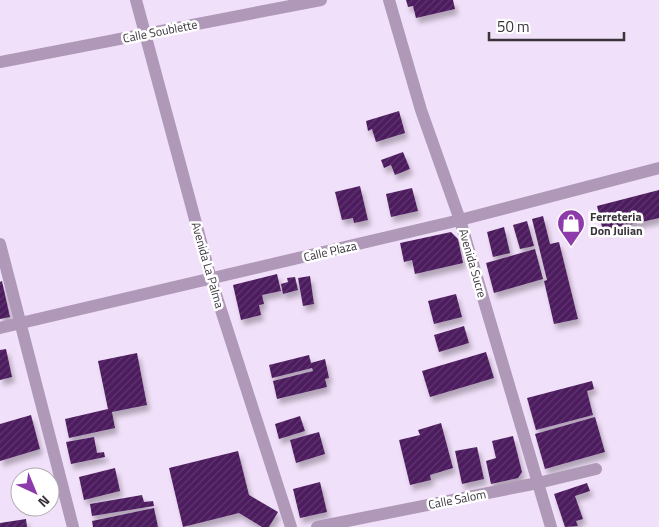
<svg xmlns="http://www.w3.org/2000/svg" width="659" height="527" font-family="'Titillium Web',sans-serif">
	<defs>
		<pattern id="building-hatch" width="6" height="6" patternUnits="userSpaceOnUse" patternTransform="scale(1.25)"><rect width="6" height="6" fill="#4d1d5f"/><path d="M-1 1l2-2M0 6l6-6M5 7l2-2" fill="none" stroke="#5f366e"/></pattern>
		<filter id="shadow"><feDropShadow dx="3" dy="5.5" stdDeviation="2.5" flood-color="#0004"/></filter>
	</defs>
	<rect width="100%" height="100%" fill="#f1e0f9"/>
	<g fill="url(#building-hatch)" filter="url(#shadow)">
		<polygon points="406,0 453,0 455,9 416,18 413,6 408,7"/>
		<polygon points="399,111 405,133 376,142 372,129 368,131 366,121"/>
		<polygon points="403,152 410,169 395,175 391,165 384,168 381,160"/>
		<polygon points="360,186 368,220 354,223 353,218 342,220 335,192"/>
		<polygon points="412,188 418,211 391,217 386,194"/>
		<polygon points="659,190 659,218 603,231 597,206"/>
		<polygon points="543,216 550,244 559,242 578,319 554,324 544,281 547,280 532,219"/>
		<polygon points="527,221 534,246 520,249 513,225"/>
		<polygon points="504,227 510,253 493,257 487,232"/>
		<polygon points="451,232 458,239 463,263 415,274 412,260 404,262 400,243"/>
		<polygon points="535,249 543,279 494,293 486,263"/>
		<polygon points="277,274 281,291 262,295 264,304 259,305 261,315 241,320 233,285"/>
		<polygon points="310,276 314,304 303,306 298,278"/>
		<polygon points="295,277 298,290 283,294 281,284 288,282 287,278"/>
		<polygon points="2,281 10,317 0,319 0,282"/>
		<polygon points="456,294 462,317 434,324 428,301"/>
		<polygon points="464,326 469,343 439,352 434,335"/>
		<polygon points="6,349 12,377 0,380 0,350"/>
		<polygon points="486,352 494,378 430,397 422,371"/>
		<polygon points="137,353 147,405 112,412 115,428 69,438 65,419 108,409 98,361"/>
		<polygon points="309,355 311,363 325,359 329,378 325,379 327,387 277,399 273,381 313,371 312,368 272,378 269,365"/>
		<polygon points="592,381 594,389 587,391 593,415 536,430 527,398"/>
		<polygon points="31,415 40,449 0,461 0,424"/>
		<polygon points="300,416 305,431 279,439 275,424"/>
		<polygon points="595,417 605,452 545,469 535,434"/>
		<polygon points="441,423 453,468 430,475 431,480 410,485 399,440 420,435 418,430"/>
		<polygon points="319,432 325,454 296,463 290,440"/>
		<polygon points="513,436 522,472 518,478 491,484 486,461 496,458 492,441"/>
		<polygon points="94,437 97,453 104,452 105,457 71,464 66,442"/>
		<polygon points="477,447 484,479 462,484 455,451"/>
		<polygon points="238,451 249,495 278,512 269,527 262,527 239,513 183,527 169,468"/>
		<polygon points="115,468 120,491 84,500 79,477"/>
		<polygon points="320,482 327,512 300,518 293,489"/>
		<polygon points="587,483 590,491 575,496 583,519 576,521 578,526 565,527 554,494"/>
		<polygon points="142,495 144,502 153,501 154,506 92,516 90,504"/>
		<polygon points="154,508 158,527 93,527 92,521"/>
		<polygon points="26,519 27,527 0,527 0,523"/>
	</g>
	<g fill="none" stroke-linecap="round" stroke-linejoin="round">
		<g stroke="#af98b8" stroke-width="12">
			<polyline points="136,0 211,279 291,527"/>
			<polyline points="389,0 421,110 460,220 551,527"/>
			<polyline points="0,62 321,0"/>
			<polyline points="0,244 73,527"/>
			<polyline points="0,328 460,220 659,168"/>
			<polyline points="317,527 538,483 596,469"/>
		</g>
	</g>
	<defs>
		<g id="shop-pin" transform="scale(1.4375)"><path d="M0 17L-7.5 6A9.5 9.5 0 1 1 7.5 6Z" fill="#8d3baa" stroke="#fff"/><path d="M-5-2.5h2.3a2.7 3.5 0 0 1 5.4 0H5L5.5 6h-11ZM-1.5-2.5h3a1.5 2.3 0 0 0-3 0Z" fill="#fff"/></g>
	</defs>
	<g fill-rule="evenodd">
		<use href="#shop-pin" x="571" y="223"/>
	</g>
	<g text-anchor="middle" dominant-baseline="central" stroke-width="5" stroke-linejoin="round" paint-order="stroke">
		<g font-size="12" fill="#3a333c" stroke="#fff">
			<text transform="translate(160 31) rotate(-11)">Calle Soublette</text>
			<text transform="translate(330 251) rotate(-13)">Calle Plaza</text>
			<text transform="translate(473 263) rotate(74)">Avenida Sucre</text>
			<text transform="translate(208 265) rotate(74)">Avenida La Palma</text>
			<text transform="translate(457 499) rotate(-11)">Calle Salom</text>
		</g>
		<g font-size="12" font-weight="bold" fill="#3a333c" stroke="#fff" text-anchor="start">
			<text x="590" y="216">Ferreteria<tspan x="590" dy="14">Don Julian</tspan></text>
		</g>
	</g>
	<g transform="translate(35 492) rotate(136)"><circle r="24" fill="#ffffff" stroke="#b0adb1"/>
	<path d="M0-4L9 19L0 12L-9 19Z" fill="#8d3baa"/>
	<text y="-8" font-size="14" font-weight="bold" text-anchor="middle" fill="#3a333c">N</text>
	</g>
	<path d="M489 32v8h135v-8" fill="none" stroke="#3a333c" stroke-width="2.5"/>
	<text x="497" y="32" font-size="15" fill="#3a333c" stroke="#ffffff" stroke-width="4" paint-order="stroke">50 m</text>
</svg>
